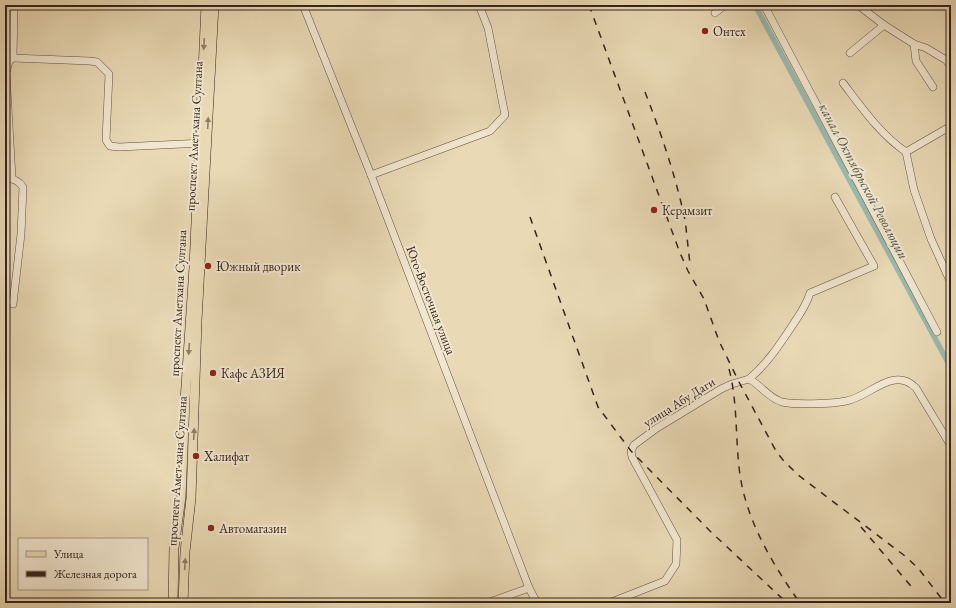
<svg xmlns="http://www.w3.org/2000/svg" width="956" height="608" font-family="'EB Garamond',serif">
	<rect width="100%" height="100%" fill="#e9d9b5"/>
	<filter id="stains"><feTurbulence type="fractalNoise" baseFrequency=".005" numOctaves="4"/><feColorMatrix values="0 0 0 0 .2 0 0 0 0 .09 0 0 0 0 .02 0 0 0 .5 -.17"/></filter>
	<radialGradient id="worn" r=".72"><stop offset=".6" stop-color="#630" stop-opacity="0"/><stop offset="1" stop-color="#630" stop-opacity=".3"/></radialGradient>
	<g fill="none" stroke-linecap="round" stroke-linejoin="round">
		<polyline stroke="#97baae" stroke-width="5.5" points="755,5 951,368"/>
		<g stroke="#615042" stroke-width="8">
			<g id="minor">
				<polyline points="303,5 371,175 529,588 537,603"/>
				<polyline points="764,5 937,332"/>
				<polyline points="858,5 884,25 914,44 926,48 946,60 951,66"/>
				<polyline points="5,6 14,6"/>
				<polyline points="715,13 725,5"/>
				<polyline points="5,35 13,35"/>
				<polyline points="914,44 916,61 933,87"/>
				<polyline points="850,53 884,25"/>
				<polyline points="13,58 90,61 97,62 109,74 106,140 110,146 119,147 204,143"/>
				<path d="M843,83C862,108 880,134 906,152L914,190L931,239L951,283"/>
				<polyline points="906,152 951,126"/>
				<polyline points="371,175 490,131 505,115 488,28 479,5"/>
				<polyline points="12,178 6,73 9,61 13,58 14,5"/>
				<path d="M5,179C13,178 18,180 23,187L21,234L13,304"/>
				<path d="M749,379C768,363 780,344 794,323C801,312 806,306 810,293L874,266L835,197"/>
				<polyline points="5,600 8,603"/>
				<polyline points="487,603 529,588"/>
				<path d="M609,603L665,581L676,564L677,540L632,457L631,451L634,445L657,428L721,389L732,384L749,379C761,385 768,398 782,402C794,405 833,404 846,401C870,397 893,365 916,388L951,446"/>
			</g>
		</g>
		<g stroke="#34231c" stroke-width="10">
			<g id="major">
				<polyline points="173,603 174,548 181,497 185,401 194,267 206,5"/>
				<polyline points="183,603 185,552 191,498 197,321 214,5"/>
			</g>
		</g>
		<use href="#minor" stroke="#f1e6cf" stroke-width="7"/>
		<use href="#major" stroke="#e9d9b5" stroke-width="9"/>
		<g stroke="#34231c" stroke-width="1.5" stroke-dasharray="7 7" stroke-linecap="butt">
			<polyline points="589,5 680,253 688,271 704,299 719,341 739,382 776,451 783,460 798,475 905,556 918,568 945,603"/>
			<path d="M645,92C661,133 676,177 685,220C687,234 688,249 690,263"/>
			<polyline points="530,217 598,407 631,451 710,531 787,603"/>
			<path d="M729,369C738,403 735,439 740,475C747,522 773,565 800,603"/>
			<polyline points="861,527 915,591"/>
		</g>
	</g>
	<defs><path id="oneway-solid" d="M-6-.8H1V-3.2L6.5 0L1 3.2V.8H-6Z"/></defs>
	<g fill="#8e7e68">
		<use href="#oneway-solid" transform="translate(204 44) rotate(93)"/>
		<use href="#oneway-solid" transform="translate(208 123) rotate(-87)"/>
		<use href="#oneway-solid" transform="translate(189 349) rotate(94)"/>
		<use href="#oneway-solid" transform="translate(194 434) rotate(-87)"/>
		<use href="#oneway-solid" transform="translate(185 564) rotate(-87)"/>
	</g>
	<g fill="#8f2418" stroke="#f1e6cf" stroke-width="1.5">
		<circle cx="705" cy="31" r="4"/>
		<circle cx="654" cy="210" r="4"/>
		<circle cx="208" cy="266" r="4"/>
		<circle cx="213" cy="373" r="4"/>
		<circle cx="196" cy="456" r="4"/>
		<circle cx="211" cy="528" r="4"/>
	</g>
	<g text-anchor="middle" dominant-baseline="central" stroke-width="4" stroke-linejoin="round" paint-order="stroke">
		<g font-size="13" fill="#34231c" stroke="#f1e6cf" text-anchor="start">
			<text x="713" y="31">Онтех</text>
			<text x="662" y="210">Керамзит</text>
			<text x="216" y="266">Южный дворик</text>
			<text x="221" y="373">Кафе АЗИЯ</text>
			<text x="204" y="456">Халифат</text>
			<text x="219" y="528">Автомагазин</text>
		</g>
		<g font-size="13" fill="#34231c" stroke="#f1e6cf">
			<text transform="translate(194 136) rotate(-87)">проспект Амет-хана Султана</text>
			<text transform="translate(431 300) rotate(69)">Юго-Восточная улица</text>
			<text transform="translate(178 303) rotate(-87)">проспект Аметхана Султана</text>
			<text transform="translate(679 402) rotate(-32)">улица Абу Даги</text>
			<text transform="translate(177 471) rotate(-86)">проспект Амет-хана Султана</text>
		</g>
		<g font-size="14" font-style="italic" fill="#525048" stroke="#f1e6cf">
			<text transform="translate(864 181) rotate(62)">канал Октябрьской Революции</text>
		</g>
	</g>
	<rect width="956" height="608" fill="none" stroke="#e9d9b5" stroke-width="20"/>
	<rect x="6" y="6" width="944" height="596" fill="none" stroke="#34231c" stroke-width="2"/>
	<rect x="10" y="10" width="936" height="588" fill="none" stroke="#34231c"/>
	<rect x="18" y="538" width="130" height="52" fill="#f1e6cf" stroke="#a59887"/>
	<rect x="26" y="551" width="20" height="6" fill="#e9d9b5" stroke="#a59887"/>
	<text x="54" y="558" font-size="12" fill="#34231c">Улица</text>
	<rect x="26" y="571" width="20" height="6" fill="#34231c" stroke="#a59887"/>
	<text x="54" y="578" font-size="12" fill="#34231c">Железная дорога</text>
	<rect width="100%" height="100%" filter="url(#stains)"/>
	<rect width="100%" height="100%" fill="url(#worn)"/>
</svg>
